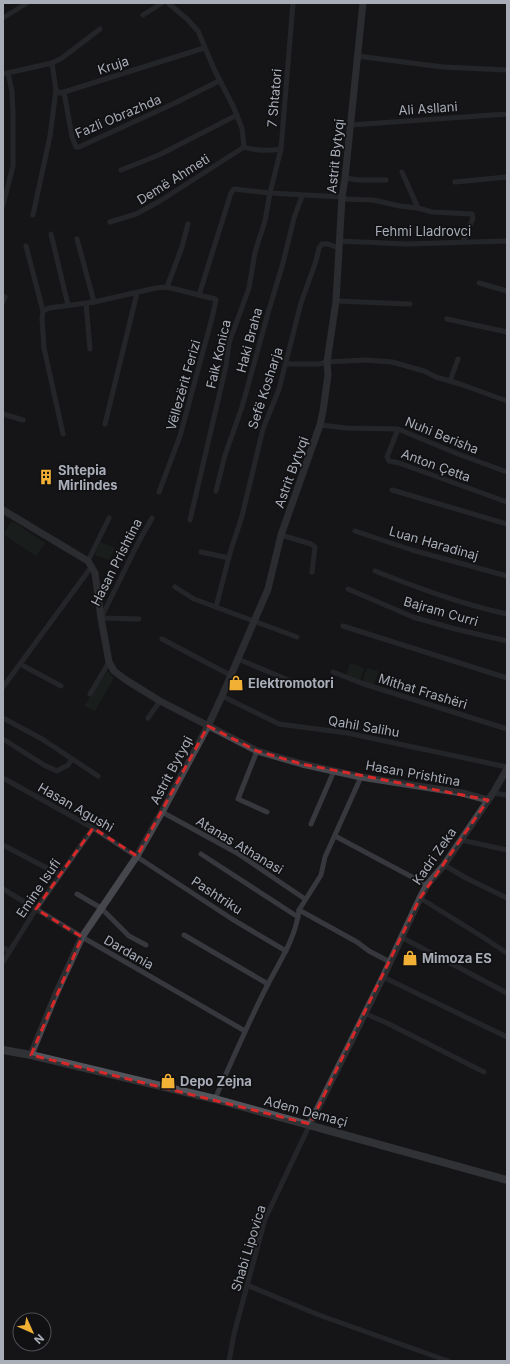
<svg xmlns="http://www.w3.org/2000/svg" width="510" height="1364" font-family="Inter,sans-serif">
	<rect width="100%" height="100%" fill="#161618"/>
	<g fill="#1e261f">
		<polygon points="12,521 45,543 36,556 3,534"/>
		<polygon points="100,542 115,548 109,560 95,555"/>
		<polygon points="350,663 364,668 359,684 345,679"/>
		<polygon points="367,668 379,671 372,689 361,686"/>
		<polygon points="107,671 114,678 95,711 84,706"/>
	</g>
	<g fill="none" stroke-linecap="round" stroke-linejoin="round">
		<g stroke="#37383d" stroke-width="5">
			<polyline points="168,3 187,19 198,31 214,69 233,106 242,128 244,147"/>
			<polyline points="143,15 162,3"/>
			<polyline points="3,18 27,3"/>
			<polyline points="100,29 62,58 52,63 56,90 60,93 64,92 204,48"/>
			<polyline points="357,56 443,67 507,70"/>
			<polyline points="3,74 52,63"/>
			<polyline points="64,92 72,137 76,147 79,147 175,103 219,81"/>
			<polyline points="351,125 507,114"/>
			<path d="M244,147C256,151 268,151 281,149"/>
			<polyline points="121,170 159,155 237,115"/>
			<polyline points="402,172 418,208"/>
			<polyline points="345,178 359,180 386,180"/>
			<polyline points="455,182 507,177"/>
			<polyline points="342,199 373,200 400,206 418,208 432,212 472,214 473,218 463,242"/>
			<polyline points="3,205 13,166 13,115 12,91 8,73"/>
			<polyline points="33,215 50,136 56,90"/>
			<polyline points="110,222 136,214 160,201 244,147"/>
			<polyline points="51,234 68,305"/>
			<polyline points="77,239 94,302"/>
			<polyline points="339,241 406,244 507,241"/>
			<polyline points="26,246 43,311"/>
			<polyline points="479,283 507,291"/>
			<polyline points="167,287 182,247 188,224"/>
			<polyline points="199,295 231,193 234,189 270,193 342,197"/>
			<polyline points="3,296 5,297 3,302"/>
			<polyline points="336,301 410,304"/>
			<polyline points="86,303 90,349"/>
			<polyline points="447,319 507,332"/>
			<polyline points="286,364 319,364 327,362 366,360 392,362 424,371 436,377 460,384 507,401"/>
			<polyline points="450,381 458,359"/>
			<polyline points="3,414 23,420"/>
			<polyline points="105,424 137,293"/>
			<polyline points="320,425 346,428 398,429 458,454 507,472"/>
			<polyline points="398,429 387,457 389,461 399,463 507,502"/>
			<polyline points="63,434 44,348 42,318 43,311 49,308 94,302 156,288 167,287 215,299 216,300 212,318 180,436 159,492"/>
			<polyline points="392,490 507,524"/>
			<polyline points="216,491 225,455 242,407 268,313 283,263 294,218 302,196"/>
			<polyline points="190,520 226,366 229,343 249,288 255,252 265,221 270,193 281,149 293,3"/>
			<polyline points="355,531 412,550 507,576"/>
			<polyline points="281,535 311,544 315,547 312,572"/>
			<polyline points="201,552 229,558"/>
			<polyline points="88,561 109,518"/>
			<path d="M375,571C418,588 461,604 507,614"/>
			<polyline points="175,587 194,599 297,637"/>
			<polyline points="348,589 413,617 455,629 507,641"/>
			<polyline points="216,607 230,553 242,516 263,429 279,389 301,303 316,261 319,248 322,244 328,244 339,248"/>
			<polyline points="139,619 101,618 138,543 152,518"/>
			<polyline points="343,626 507,678"/>
			<polyline points="162,639 230,675"/>
			<polyline points="238,659 293,682"/>
			<polyline points="20,664 61,686"/>
			<polyline points="333,672 364,684 507,729"/>
			<polyline points="3,687 92,566"/>
			<polyline points="90,694 109,662"/>
			<polyline points="222,696 279,724 347,733 507,767"/>
			<polyline points="3,718 42,739 98,776"/>
			<polyline points="148,718 160,701"/>
			<polyline points="3,739 44,765 57,771 68,765 72,759"/>
			<polyline points="257,751 238,799 267,812"/>
			<polyline points="3,778 93,828 232,919 286,951"/>
			<polyline points="493,793 507,795"/>
			<polyline points="162,812 237,853 305,899"/>
			<polyline points="311,824 334,771"/>
			<polyline points="335,836 427,885"/>
			<polyline points="461,840 507,850"/>
			<polyline points="3,845 60,875"/>
			<polyline points="201,854 298,917"/>
			<polyline points="444,865 466,878 507,898"/>
			<polyline points="3,889 82,937 245,1031"/>
			<polyline points="77,894 101,908 129,936 146,945"/>
			<polyline points="420,898 478,934 507,953"/>
			<polyline points="299,910 357,942 369,951 390,962"/>
			<polyline points="184,935 268,984"/>
			<polyline points="401,937 507,993"/>
			<polyline points="3,948 10,951"/>
			<polyline points="3,962 36,909 93,828"/>
			<polyline points="383,977 507,1037"/>
			<polyline points="364,1013 389,1024 484,1072"/>
			<path d="M215,1099C232,1060 249,1021 268,984C280,961 296,937 299,910L321,875L325,857L361,777"/>
			<polyline points="247,1285 319,1315 448,1361"/>
			<polyline points="229,1361 234,1334 265,1219 310,1124"/>
		</g>
		<g stroke="#45474d" stroke-width="7">
			<polyline points="3,510 88,561 95,573 101,618 109,662 114,671 126,680 160,701 257,751 302,764 361,777 462,793 488,800"/>
			<polyline points="31,1055 55,996 82,937 137,856 162,812 208,726 222,696 268,589 281,535 320,425 323,411 328,375 327,362 336,301 342,197 345,178 363,3"/>
			<polyline points="310,1124 383,977 420,898 427,885 444,865 493,793 507,769"/>
		</g>
		<polyline stroke="#53555c" stroke-width="8" points="3,1050 31,1055 215,1099 507,1180"/>
	</g>
	<path d="M0 0H510V1364H0ZM208,726L257,751L302,764L488,800L420,898L310,1124L31,1055L82,937L36,909L93,828L137,856Z" fill="#161618" fill-opacity=".55" fill-rule="evenodd"/>
	<path fill="none" stroke="#d62828" stroke-width="3" stroke-dasharray="8 5" stroke-linejoin="round" d="M208,726L257,751L302,764L488,800L420,898L310,1124L31,1055L82,937L36,909L93,828L137,856Z"/>
	<defs>
		<g id="building-bare" transform="scale(1.2)"><path d="M-4-6H4V6H1V3H-1V6H-4ZM-2.5-4.3h1.7v1.8h-1.7ZM.8-4.3h1.7v1.8H.8ZM-2.5-1h1.7V.8h-1.7ZM.8-1h1.7V.8H.8Z" fill="#f2b134" stroke="#111113" stroke-width="2.5" paint-order="stroke"/></g>
		<g id="shop-bare" transform="scale(1.2)"><path d="M-5-2.5h2.3a2.7 3.5 0 0 1 5.4 0H5L5.5 6h-11ZM-1.5-2.5h3a1.5 2.3 0 0 0-3 0Z" fill="#f2b134" stroke="#111113" stroke-width="2.5" paint-order="stroke"/></g>
	</defs>
	<g fill-rule="evenodd">
		<use href="#building-bare" x="46" y="477"/>
		<use href="#shop-bare" x="236" y="683"/>
		<use href="#shop-bare" x="410" y="958"/>
		<use href="#shop-bare" x="168" y="1081"/>
	</g>
	<g text-anchor="middle" dominant-baseline="central" stroke-width="3.5" stroke-linejoin="round" paint-order="stroke">
		<g font-size="13" fill="#a8adb8" stroke="#111113">
			<text transform="translate(113 65) rotate(-18)">Kruja</text>
			<text transform="translate(274 98) rotate(-85)">7 Shtatori</text>
			<text transform="translate(428 108) rotate(-4)">Ali Asllani</text>
			<text transform="translate(118 116) rotate(-23)">Fazli Obrazhda</text>
			<text transform="translate(335 156) rotate(-84)">Astrit Bytyqi</text>
			<text transform="translate(173 179) rotate(-32)">Demë Ahmeti</text>
			<text x="423" y="231">Fehmi Lladrovci</text>
			<text transform="translate(249 340) rotate(-75)">Haki Braha</text>
			<text transform="translate(218 354) rotate(-77)">Faik Konica</text>
			<text transform="translate(183 385) rotate(-74)">Vëllezërit Ferizi</text>
			<text transform="translate(265 388) rotate(-72)">Sefë Kosharja</text>
			<text transform="translate(442 435) rotate(22)">Nuhi Berisha</text>
			<text transform="translate(436 465) rotate(20)">Anton Çetta</text>
			<text transform="translate(291 472) rotate(-70)">Astrit Bytyqi</text>
			<text transform="translate(434 543) rotate(16)">Luan Haradinaj</text>
			<text transform="translate(116 562) rotate(-63)">Hasan Prishtina</text>
			<text transform="translate(441 611) rotate(16)">Bajram Curri</text>
			<text transform="translate(423 691) rotate(17)">Mithat Frashëri</text>
			<text transform="translate(364 726) rotate(10)">Qahil Salihu</text>
			<text transform="translate(171 770) rotate(-62)">Astrit Bytyqi</text>
			<text transform="translate(413 773) rotate(10)">Hasan Prishtina</text>
			<text transform="translate(76 807) rotate(30)">Hasan Agushi</text>
			<text transform="translate(240 845) rotate(31)">Atanas Athanasi</text>
			<text transform="translate(434 856) rotate(-55)">Kadri Zeka</text>
			<text transform="translate(38 888) rotate(-56)">Emine Isufi</text>
			<text transform="translate(217 895) rotate(33)">Pashtriku</text>
			<text transform="translate(129 952) rotate(30)">Dardania</text>
			<text transform="translate(306 1111) rotate(15)">Adem Demaçi</text>
			<text transform="translate(248 1248) rotate(-73)">Shabi Lipovica</text>
		</g>
		<g font-size="13" font-weight="bold" fill="#a8adb8" stroke="#111113" text-anchor="start">
			<text x="58" y="470">Shtepia<tspan x="58" dy="15">Mirlindes</tspan></text>
			<text x="248" y="683">Elektromotori</text>
			<text x="422" y="958">Mimoza ES</text>
			<text x="180" y="1081">Depo Zejna</text>
		</g>
	</g>
	<rect width="510" height="1364" fill="none" stroke="#a8adb8" stroke-width="8"/>
	<g transform="translate(32 1332) rotate(135)"><circle r="19" fill="#111113" stroke="#4d4f55"/>
	<path d="M0-3L7 15L0 10L-7 15Z" fill="#f2b134"/>
	<text y="-6" font-size="11" font-weight="bold" text-anchor="middle" fill="#a8adb8">N</text>
	</g>
</svg>
